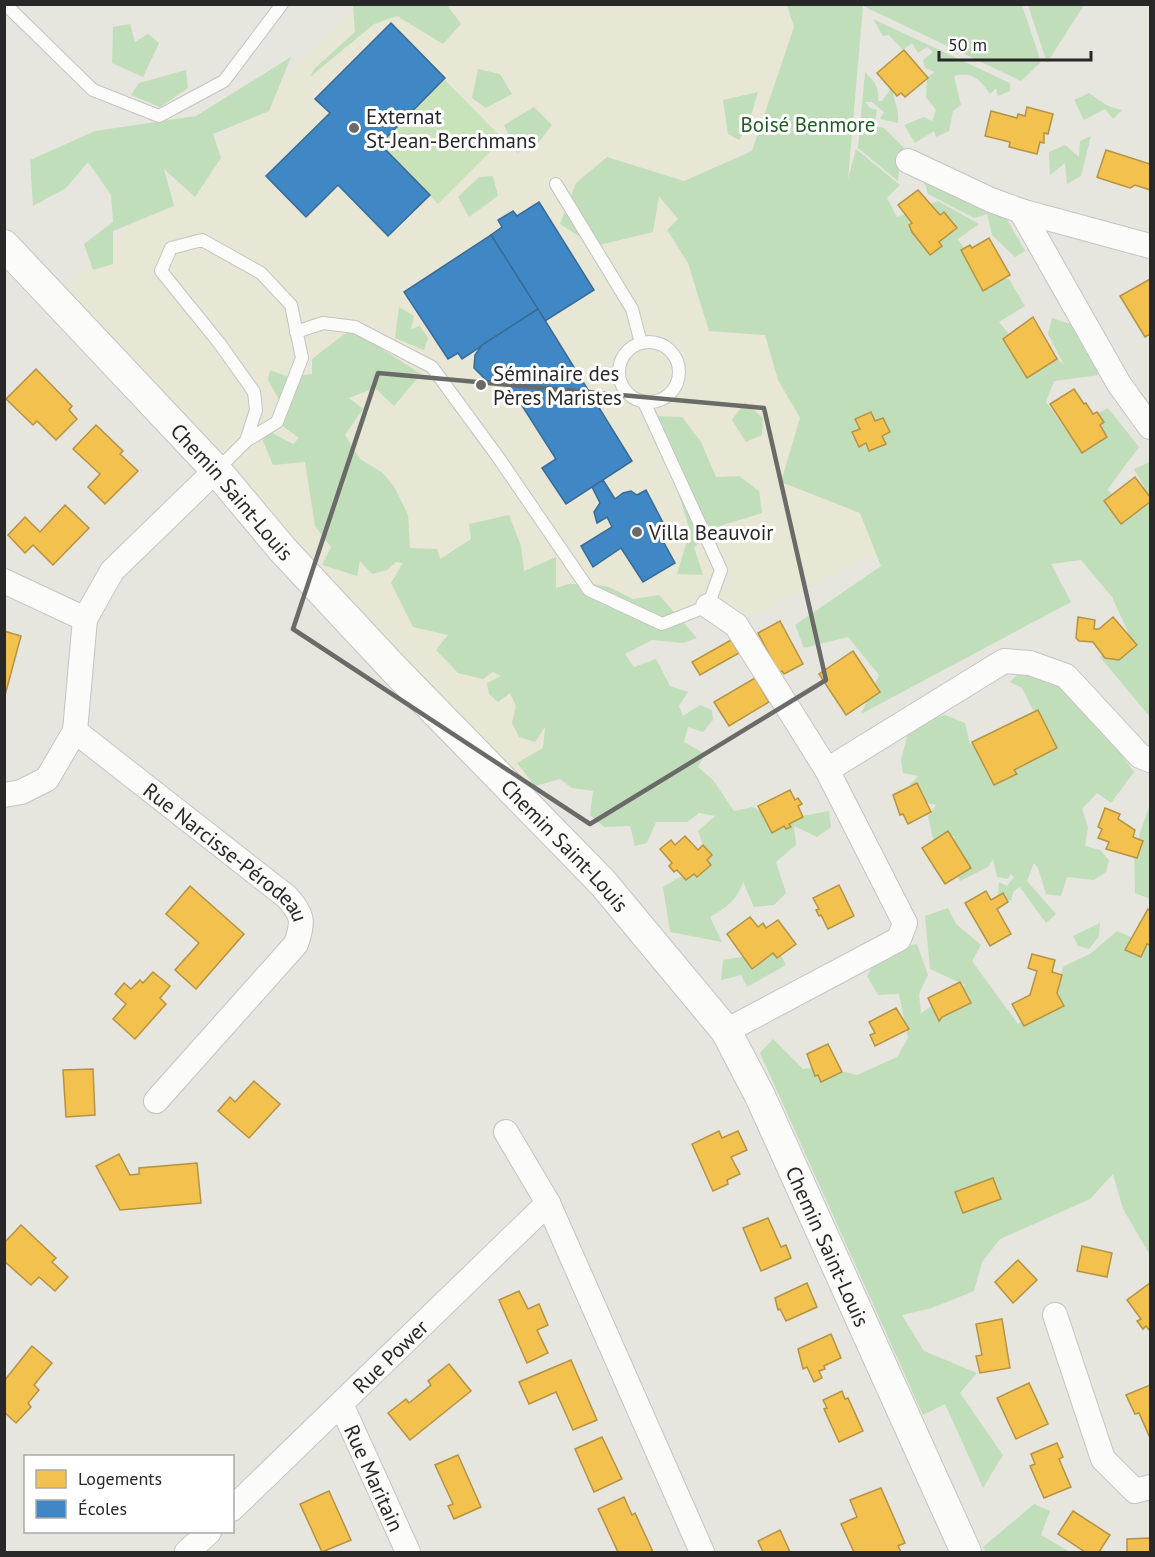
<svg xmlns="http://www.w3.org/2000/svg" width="1155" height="1557" font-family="'PT Sans',sans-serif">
	<rect width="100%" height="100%" fill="#e6e5de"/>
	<polygon fill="#e8e6d5" points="356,5 840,5 853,19 720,178 906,541 868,557 736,625 708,606 607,658 636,704 511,788 54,300"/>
	<g fill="#c1debb">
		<polygon points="353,5 447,5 461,24 443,44 397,16 374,24 310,77 315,68 355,32"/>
		<polygon points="787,5 1022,5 1041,62 1021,81 863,6 848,179 856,149 900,185 887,198 897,217 938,201 979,224 958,239 985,279 1009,279 1025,306 999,322 1021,349 1035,336 1064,365 1048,334 1052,318 1079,327 1099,375 1054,381 1046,402 1066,430 1108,408 1139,447 1107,490 1126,504 1146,490 1134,469 1150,462 1150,717 1100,657 1128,632 1112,597 1081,560 1051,564 1071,602 861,714 879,675 848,637 804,648 795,625 881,566 860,513 781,482 800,418 778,380 765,335 709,331 688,263 667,230 678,219 659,196 653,232 595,246 560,224 576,183 607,157 684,181 752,151 794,27"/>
		<polygon points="1028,5 1084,5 1047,63 1029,8"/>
		<path d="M873,19L1010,83V91L998,96L996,88L990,94C980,80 973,71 954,76L961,105L953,111L949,131L936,137L934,131L915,143L904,125L924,117L932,121L936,110L926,97L927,77L935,72L925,68L923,60L933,52L927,47L918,53L912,43L903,50L889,35L883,36Z"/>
		<polygon points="130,24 135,42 148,34 159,43 143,77 112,63 113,27"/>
		<polygon points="291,57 269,111 213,134 221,158 195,197 164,169 174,206 113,231 113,264 93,270 84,244 113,222 111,195 88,162 66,188 33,206 30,160 95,131 196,116"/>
		<polygon points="478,69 500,74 512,94 486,108 472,98"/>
		<polygon points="186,70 188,88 160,107 131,95 139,83"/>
		<path d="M865,72C874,81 880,87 878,101H882L892,87C893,100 900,110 898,123L880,119L884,112L872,102H865L870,108L877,110L874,126L884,128L907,151L899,169L898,181L858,148Z"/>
		<polygon points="758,92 748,126 739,140 728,134 723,100"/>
		<polygon points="1089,93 1108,106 1122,110 1113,119 1105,109 1084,120 1074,100"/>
		<polygon points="534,107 552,125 539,142 517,153 504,125"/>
		<polygon points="1091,136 1081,176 1067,184 1065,163 1050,175 1049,152 1065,145 1079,157 1080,141"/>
		<polygon points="493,176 498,196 469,217 458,197 479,177"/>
		<polygon points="923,178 1004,214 1025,251 1015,257 992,235 987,214 974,218 928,194"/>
		<polygon points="399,307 414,316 411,329 420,326 428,338 424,350 395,338"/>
		<path d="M351,329L421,374L394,406L375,388L349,398L363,409L345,435L360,459L383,473L395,488L408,515L410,548L437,549L440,559L471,539L469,524L509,515L521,546L524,571L556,557V588L568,584H593L609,587L633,599L659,595L697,638L683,643L652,640L625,654L634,667L656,659L670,686L688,692L679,706L683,716L700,705L712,710L713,720L703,732L688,727L684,742L705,754L698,767L713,780L734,811L753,807C776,823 802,816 829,811L831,827L817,837L794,826L796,845L776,862L786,893L774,905L754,907L743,882C736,901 727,907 710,917L722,942L670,932L663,887L678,878L708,869V859L698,831L715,816L699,813L687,822H656L647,843L635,846L630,826L604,827L590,815L593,791L572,788L560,779L535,786L517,763L543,748L545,727L535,742L519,737L512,723L516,706L510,693L498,702L489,694L487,683L501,676L493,672L483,679L458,673L436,650L448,635L413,627L391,583L403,563L396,562L387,570L372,574L360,561L357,576L322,565L331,547L315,526L305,462L273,465L263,441L267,430L293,444L299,438L272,418L281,403L268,380L270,370L289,377L312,374V359Z"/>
		<polygon points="745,402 763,418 762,435 746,442 732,420"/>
		<polygon points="655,416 682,417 701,442 716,477 739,476 759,491 762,513 723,525 694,547 703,575 677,574 690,531"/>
		<polygon points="1027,665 1067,687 1088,708 1134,772 1111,803 1097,793 1082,809 1088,827 1085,846 1100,850 1109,860 1106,872 1094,880 1067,877 1061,896 1046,894 1038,868 1034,863 1027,881 1056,914 1046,923 1020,887 1013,892 1011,901 998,897 999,882 1007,886 1014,877 1011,874 1007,879 997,877 993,859 988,867 960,881 948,854 955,836 933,839 928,816 936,805 919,801 908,787 918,776 903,773 901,760 910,725 945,715 965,723 970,744 985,737 1038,720 1022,688 1010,682"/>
		<polygon points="1150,804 1150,899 1135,893 1134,851"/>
		<polygon points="948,908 956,924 981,945 972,961 1018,1024 1048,1004 1064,966 1090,954 1117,931 1150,945 1150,1255 1123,1209 1113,1174 1090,1199 1000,1239 982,1262 974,1291 932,1308 902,1315 924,1351 977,1373 960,1393 1003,1455 983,1488 945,1404 923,1415 760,1053 773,1039 803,1069 821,1067 857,1075 897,1057 908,1038 899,994 878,995 867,976 882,950 917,944 928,975 919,994 921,1013 965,985 930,969 925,916"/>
		<polygon points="1100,923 1099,936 1089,949 1078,946 1073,936"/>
		<polygon points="775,943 786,965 747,987 741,975 721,980 723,960 741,957"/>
		<polygon points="1034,1504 1050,1511 1041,1535 1070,1552 986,1552 983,1547"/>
	</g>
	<polygon fill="#c8e2b9" points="445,80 503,139 438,204 380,144"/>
	<g fill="#f2c14e" stroke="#b59343" stroke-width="1.5">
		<polygon points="904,50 928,78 905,97 901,93 897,96 877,73"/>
		<polygon points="1027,107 1053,114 1048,134 1044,133 1044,143 1040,142 1037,154 1009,147 1010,142 985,136 991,111 1017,118 1018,114 1025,116"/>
		<polygon points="1106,150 1150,164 1150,190 1135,185 1130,188 1099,178 1097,177"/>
		<polygon points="918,190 940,215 944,212 957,228 939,242 942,246 930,255 912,232 909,225 912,223 898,205"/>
		<polygon points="989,238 1010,275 983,291 961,250 970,245 972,248"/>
		<polygon points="1150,279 1150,334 1145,337 1120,296"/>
		<polygon points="1033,317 1057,359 1027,378 1003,339"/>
		<polygon points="36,369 72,406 69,410 77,419 56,440 37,421 33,425 6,399"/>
		<polygon points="1074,389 1084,404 1086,403 1093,414 1097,412 1104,422 1100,425 1107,437 1082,453 1050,404"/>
		<polygon points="871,412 875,421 883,418 890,432 882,436 886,444 869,451 866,443 859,447 852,432 860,429 855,419"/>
		<polygon points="96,425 123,451 120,454 138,471 105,504 88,487 100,474 73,449"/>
		<polygon points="1135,477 1150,497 1150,502 1121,524 1104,501"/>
		<polygon points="65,505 89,528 53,565 33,545 25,553 8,535 25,517 40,532"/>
		<polygon points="1078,617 1095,620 1094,629 1099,629 1113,617 1137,645 1119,660 1105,658 1093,642 1079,641 1076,638"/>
		<polygon points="780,621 803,664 784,674 782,671 779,673 758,633"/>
		<polygon points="4,631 21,636 4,699"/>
		<polygon points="731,640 739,653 700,675 692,662"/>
		<polygon points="853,651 880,692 846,715 819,674"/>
		<polygon points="755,678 769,702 729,726 714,702"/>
		<polygon points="1038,710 1057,748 1014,770 1017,774 994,785 972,742"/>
		<polygon points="917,783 931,812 908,824 903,814 900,815 893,795"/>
		<polygon points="790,790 795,800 798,798 802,804 798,806 803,817 789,824 791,827 786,829 784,826 772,833 758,806"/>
		<polygon points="1105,808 1120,814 1118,819 1135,830 1133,837 1143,841 1137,858 1106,849 1109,842 1098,838 1102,829 1098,827"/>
		<polygon points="948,831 971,868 945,884 922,848"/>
		<polygon points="685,836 698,850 703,845 712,855 707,860 711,865 697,877 694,874 686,880 677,870 674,872 669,866 672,863 660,849 671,840 675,845"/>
		<polygon points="839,885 854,916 828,929 821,915 819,916 816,910 819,909 813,898"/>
		<polygon points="190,886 244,934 196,989 175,970 199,943 166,914"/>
		<polygon points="986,891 991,900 1003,893 1008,902 997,909 1011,934 990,946 965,903"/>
		<polygon points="1148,909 1150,911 1150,945 1147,944 1141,957 1125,950"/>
		<polygon points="750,917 758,927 763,923 766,928 778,920 796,944 777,958 773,953 752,969 727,934"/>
		<polygon points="1032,954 1055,960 1052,972 1062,975 1057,993 1064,1006 1024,1026 1012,1004 1030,995 1037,971 1028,968"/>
		<polygon points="153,972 170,986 160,998 166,1004 135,1039 113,1019 126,1004 115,994 124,983 131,989 140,980 143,983"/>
		<polygon points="960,982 971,1003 942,1017 939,1021 928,998"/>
		<polygon points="896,1008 909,1029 875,1046 870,1035 875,1033 869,1022"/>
		<polygon points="828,1044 842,1072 821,1082 818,1075 815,1076 807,1054"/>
		<polygon points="93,1069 95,1115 66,1117 63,1070"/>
		<polygon points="254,1081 280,1104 249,1138 218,1111 230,1097 235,1102"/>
		<polygon points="719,1131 722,1138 738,1131 747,1150 731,1157 740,1174 727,1180 728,1184 713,1191 692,1144"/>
		<polygon points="119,1154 130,1175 139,1174 139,1168 197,1163 201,1203 120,1210 96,1166"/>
		<polygon points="993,1178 1001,1199 963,1213 955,1192"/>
		<polygon points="768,1218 781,1247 786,1245 791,1258 761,1271 743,1228"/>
		<polygon points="21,1225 56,1258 52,1262 68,1277 55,1291 39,1277 31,1285 4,1261 4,1243"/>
		<polygon points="1082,1246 1112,1253 1107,1277 1077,1271"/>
		<polygon points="1018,1260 1037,1280 1013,1303 995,1282"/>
		<polygon points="807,1283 817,1307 786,1321 780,1309 778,1310 775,1298"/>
		<polygon points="1150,1283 1150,1331 1146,1326 1143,1329 1137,1321 1141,1319 1127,1300"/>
		<polygon points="519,1291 528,1309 539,1304 548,1325 537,1330 548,1353 527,1363 499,1300"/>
		<polygon points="1002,1319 1010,1368 980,1373 976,1356 982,1355 976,1324"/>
		<polygon points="831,1334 841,1358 824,1366 825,1369 819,1371 822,1378 814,1382 807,1367 803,1369 798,1349"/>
		<polygon points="32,1346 52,1363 34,1385 39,1390 28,1403 31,1407 16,1423 4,1412 4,1381"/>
		<polygon points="571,1360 597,1420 573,1430 556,1392 529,1404 519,1382"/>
		<polygon points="449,1364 471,1391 410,1440 388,1413 406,1399 409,1403 431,1385 428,1381"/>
		<polygon points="1029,1383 1048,1424 1016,1439 997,1398"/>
		<polygon points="1150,1385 1150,1438 1139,1413 1135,1414 1126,1395"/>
		<polygon points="842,1391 845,1399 848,1398 863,1431 839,1442 824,1409 827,1408 823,1400"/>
		<polygon points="602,1437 622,1479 594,1492 575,1449"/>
		<polygon points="1057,1443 1063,1457 1059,1459 1071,1487 1044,1498 1030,1466 1035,1464 1031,1454"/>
		<polygon points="458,1455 481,1507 454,1519 448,1506 453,1504 435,1465"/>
		<polygon points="881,1488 905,1543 898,1546 901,1552 854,1552 841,1524 857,1517 850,1500"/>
		<polygon points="329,1491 351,1540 322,1552 300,1504"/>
		<polygon points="624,1497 632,1515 635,1513 653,1552 618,1552 598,1509"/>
		<polygon points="1073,1511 1110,1535 1099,1552 1085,1552 1058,1534"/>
		<polygon points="780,1530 790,1552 763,1552 758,1541"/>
		<polygon points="1150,1538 1150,1552 1127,1552 1127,1539"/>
	</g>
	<g fill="#3f88c5" stroke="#386b96" stroke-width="1.5">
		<polygon points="391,23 445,78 380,144 430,195 388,236 338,185 306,217 266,176 330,113 315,99"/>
		<polygon points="539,202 594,290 545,321 491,235 502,227 498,220 513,211 517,216"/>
		<polygon points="491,235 538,309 462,359 458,353 448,359 404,292"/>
		<polygon points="538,309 632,461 566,504 542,468 556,459 505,379 487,381 474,368 475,355 482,345"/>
		<polygon points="603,480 615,499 623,493 631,491 637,495 646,490 670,536 663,541 675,563 643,582 621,548 593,567 581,546 612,527 607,517 597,523 594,512 600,503 592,487"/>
	</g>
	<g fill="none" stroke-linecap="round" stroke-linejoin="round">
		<g stroke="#c4c4c3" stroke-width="14">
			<g id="service">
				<polyline points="5,4 93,90 159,116 224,81 282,4"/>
				<polyline points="556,184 632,309 641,343"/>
				<polyline points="296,332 323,323 355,327 432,367 498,457 589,590 662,624 708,606 721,570 644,402"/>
				<circle cx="649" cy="372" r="30"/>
				<polyline points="217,470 246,441 277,422 302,358 291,305 261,273 202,240 171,248 161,271 220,344 254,392 256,410 246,441"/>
			</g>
		</g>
		<g stroke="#c4c4c3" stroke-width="26">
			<g id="minor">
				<polyline points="908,161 991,200 1021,211 1150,246"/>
				<polyline points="1021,211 1119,384 1150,427"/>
				<polyline points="4,581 85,619"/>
				<polyline points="708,606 736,625 827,770 905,923 899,939 726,1031"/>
				<path id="s1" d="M75,731L287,897C303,915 304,921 296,944L156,1101"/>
				<polyline points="827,770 1004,661 1030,663 1066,676 1140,756 1150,760"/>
				<polyline points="4,795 21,792 47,779 75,731 85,619 112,571 216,470"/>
				<polyline points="506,1132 548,1203 702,1552"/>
				<polyline points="1055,1315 1103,1459 1135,1491 1150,1487"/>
				<path id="s2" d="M341,1404L408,1552"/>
				<path id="s3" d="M232,1509L548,1203"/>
				<polyline points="187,1552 209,1532"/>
			</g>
		</g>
		<g stroke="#c4c4c3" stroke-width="32">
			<g id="tertiary">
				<path id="s4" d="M4,245L216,470L283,550L395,670L603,883L726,1031L760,1096L966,1552"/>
			</g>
		</g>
		<use href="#service" stroke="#fbfbfa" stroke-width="12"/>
		<use href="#minor" stroke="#fbfbfa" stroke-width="24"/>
		<use href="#tertiary" stroke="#fbfbfa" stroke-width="30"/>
	</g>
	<path fill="none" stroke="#6a6a68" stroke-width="4.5" stroke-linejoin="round" d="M378,373L764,408L826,680L590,824L293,629Z"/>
	<g fill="#6a6a68" stroke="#fff" stroke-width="2">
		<circle cx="354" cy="128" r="6"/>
		<circle cx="481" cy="385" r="6"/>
		<circle cx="637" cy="532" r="6"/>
	</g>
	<g text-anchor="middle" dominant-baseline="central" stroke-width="6" stroke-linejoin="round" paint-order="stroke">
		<g font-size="21" fill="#282828" stroke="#fff" text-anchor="start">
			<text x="366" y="116">Externat<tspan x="366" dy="24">St-Jean-Berchmans</tspan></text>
			<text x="493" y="373">Séminaire des<tspan x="493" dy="24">Pères Maristes</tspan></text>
			<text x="649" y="532">Villa Beauvoir</text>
		</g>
		<g font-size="21" fill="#225c25" stroke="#fff">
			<text x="808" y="124">Boisé Benmore</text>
		</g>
		<g font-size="21" fill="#282828" stroke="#fff">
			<text stroke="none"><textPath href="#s4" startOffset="336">Chemin Saint-Louis</textPath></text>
			<text stroke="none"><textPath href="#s4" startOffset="822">Chemin Saint-Louis</textPath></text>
			<text stroke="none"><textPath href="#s1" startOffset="194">Rue Narcisse-Pérodeau</textPath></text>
			<text stroke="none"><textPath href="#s4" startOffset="1306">Chemin Saint-Louis</textPath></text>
			<text stroke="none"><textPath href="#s3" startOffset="220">Rue Power</textPath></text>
			<text stroke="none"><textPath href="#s2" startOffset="81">Rue Maritain</textPath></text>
		</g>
	</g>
	<rect width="1155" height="1557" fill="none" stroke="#282828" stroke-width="12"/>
	<rect x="24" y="1455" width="210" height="78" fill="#ffffff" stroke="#a9a9a9" stroke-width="1.5"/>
	<rect x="36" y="1470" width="30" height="18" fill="#f2c14e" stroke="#a9a9a9" stroke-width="1.5"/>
	<text x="78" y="1485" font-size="18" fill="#282828">Logements</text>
	<rect x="36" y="1500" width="30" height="18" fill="#3f88c5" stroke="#a9a9a9" stroke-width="1.5"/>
	<text x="78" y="1515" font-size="18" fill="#282828">Écoles</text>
	<path d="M939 51v9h152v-9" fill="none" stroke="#282828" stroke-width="3"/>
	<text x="948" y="51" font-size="18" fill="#282828" stroke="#ffffff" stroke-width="4.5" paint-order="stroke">50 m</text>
</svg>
